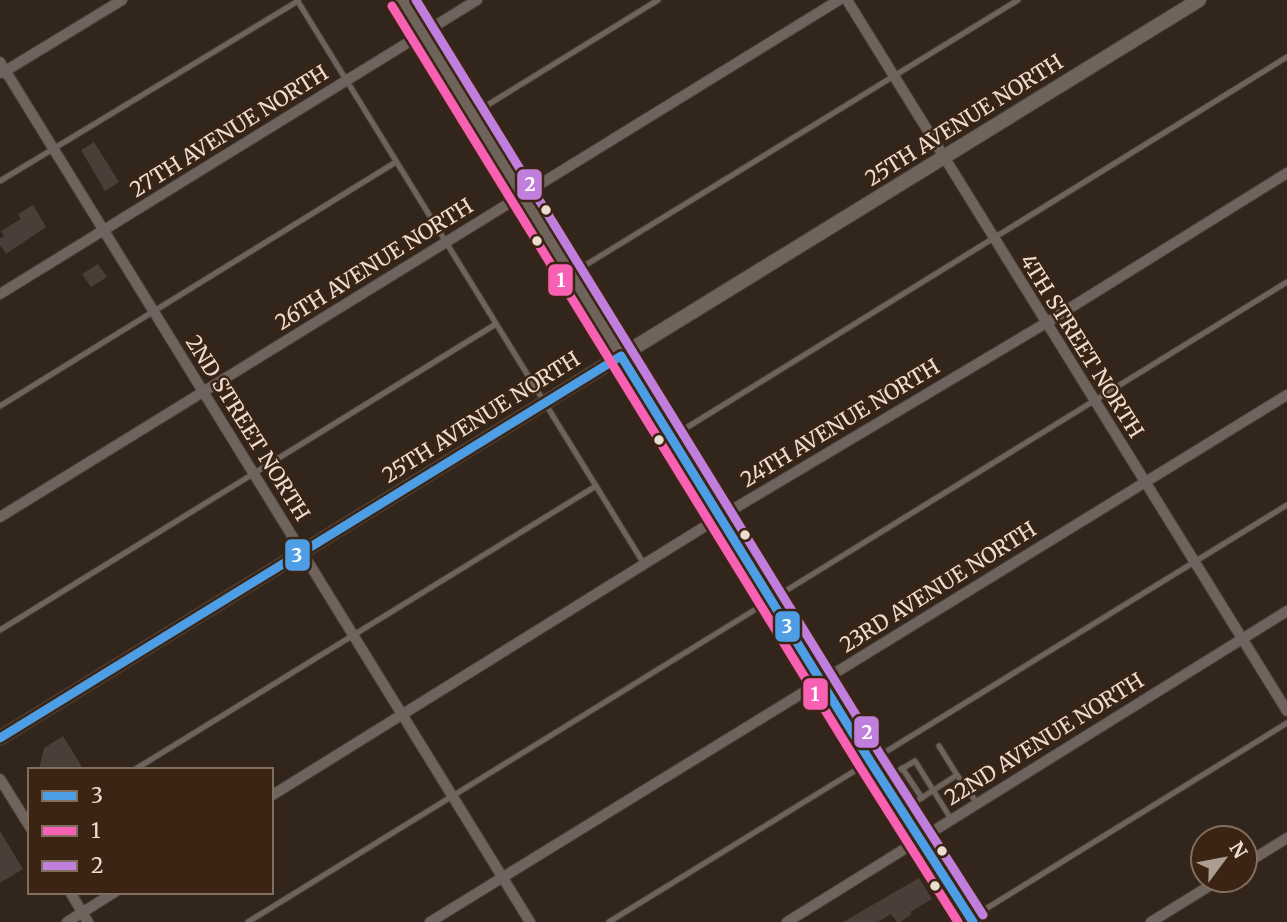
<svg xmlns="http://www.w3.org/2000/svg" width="1287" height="922" font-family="Merriweather,serif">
	<rect width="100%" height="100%" fill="#32251c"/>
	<g fill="#4a3e38">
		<polygon points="94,142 119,182 105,191 81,150"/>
		<polygon points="33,205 46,227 6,254 0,245 0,238 4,236 1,231 21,219 18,214"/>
		<polygon points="98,264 107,277 91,287 82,274"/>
		<polygon points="63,736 84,770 39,770 44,748"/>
		<polygon points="0,831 23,869 0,883"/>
		<polygon points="919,878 932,899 910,912 912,914 900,922 897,922 891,914 878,922 843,922"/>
	</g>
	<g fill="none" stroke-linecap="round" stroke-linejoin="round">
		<g stroke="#4b4039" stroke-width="7">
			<g id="lane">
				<polyline points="297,0 644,564"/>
				<polyline points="473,114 658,0"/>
				<polyline points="0,181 298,1"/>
				<polyline points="571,274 1018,0"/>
				<polyline points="0,406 396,162"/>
				<polyline points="673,436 1287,57"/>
				<polyline points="0,630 496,324"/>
				<polyline points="939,746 957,775"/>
				<polyline points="902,768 922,798"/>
				<polyline points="134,770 596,486"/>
				<polyline points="883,780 915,761 951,819"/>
				<polyline points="903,810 957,775 977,803"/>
				<polyline points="971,918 1287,723"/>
				<polyline points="248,922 1287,282"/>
				<polyline points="609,922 1287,505"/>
			</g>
		</g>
		<g stroke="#4b4039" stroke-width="12">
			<g id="street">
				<polyline points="847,0 1287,711"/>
				<polyline points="0,62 530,922"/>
				<polyline points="2,73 122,0"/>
				<polyline points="0,294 477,0"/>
				<polyline points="0,517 839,0"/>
				<polyline points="0,779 30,827"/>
				<polyline points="271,796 720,517 1046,323 1287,173"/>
				<polyline points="1245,864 1287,838"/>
				<polyline points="70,892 88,922"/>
				<polyline points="67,922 115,892"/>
				<polyline points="430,922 1287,395"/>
				<polyline points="787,922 1287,611"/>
				<polyline points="1151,922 1219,880"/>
			</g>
		</g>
		<g stroke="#4b4039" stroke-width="16">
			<g id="secondary">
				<polyline points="402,0 870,761 973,922"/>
				<polyline points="0,738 1199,0"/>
			</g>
		</g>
		<use href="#lane" stroke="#6e645d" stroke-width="5"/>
		<use href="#street" stroke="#6e645d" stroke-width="10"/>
		<use href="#secondary" stroke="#6e645b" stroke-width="14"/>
		<g stroke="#3b2413" stroke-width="14">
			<polyline id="bus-1" points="0,738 621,356 870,761 973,922"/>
		</g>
		<g stroke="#3b2413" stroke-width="14">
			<polyline id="bus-2" points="392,6 860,767 958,922"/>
		</g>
		<g stroke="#3b2413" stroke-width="14">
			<polyline id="bus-3" points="416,0 880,754 983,915"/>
		</g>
		<use href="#bus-1" stroke="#4d9ee5" stroke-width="9"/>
		<use href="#bus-2" stroke="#f860b3" stroke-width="9"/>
		<use href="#bus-3" stroke="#c07fdc" stroke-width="9"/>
	</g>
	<g fill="#ecddd2" stroke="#3b2413" stroke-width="2.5">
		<circle cx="546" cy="210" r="6"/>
		<circle cx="537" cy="241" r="6"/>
		<circle cx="659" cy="440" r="6"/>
		<circle cx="745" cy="535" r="6"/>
		<circle cx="942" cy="851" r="6"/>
		<circle cx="935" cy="886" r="6"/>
	</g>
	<g text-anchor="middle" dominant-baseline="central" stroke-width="5" stroke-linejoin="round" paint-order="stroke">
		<g font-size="21" fill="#ecddd2" stroke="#3b2413">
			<text transform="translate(964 120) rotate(-32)">25TH AVENUE NORTH</text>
			<text transform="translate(229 131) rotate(-32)">27TH AVENUE NORTH</text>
			<text transform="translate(374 264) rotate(-32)">26TH AVENUE NORTH</text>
			<text transform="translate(1082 346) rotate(58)">4TH STREET NORTH</text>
			<text transform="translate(481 417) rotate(-32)">25TH AVENUE NORTH</text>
			<text transform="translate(840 423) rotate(-31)">24TH AVENUE NORTH</text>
			<text transform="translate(248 428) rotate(58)">2ND STREET NORTH</text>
			<text transform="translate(938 587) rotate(-32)">23RD AVENUE NORTH</text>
			<text transform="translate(1044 739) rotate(-32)">22ND AVENUE NORTH</text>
		</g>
	</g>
	<g stroke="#3b2413" stroke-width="2.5">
		<rect x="516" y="168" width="27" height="33" rx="7" fill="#c07fdc"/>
		<rect x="547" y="263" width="27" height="34" rx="7" fill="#f860b3"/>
		<rect x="284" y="538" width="27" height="34" rx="7" fill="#4d9ee5"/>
		<rect x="774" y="610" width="27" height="33" rx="7" fill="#4d9ee5"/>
		<rect x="802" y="677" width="27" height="34" rx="7" fill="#f860b3"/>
		<rect x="853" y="715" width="27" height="34" rx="7" fill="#c07fdc"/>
	</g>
	<g font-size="19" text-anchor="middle" font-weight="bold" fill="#fff">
		<text x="530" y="191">2</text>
		<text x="561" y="287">1</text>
		<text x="297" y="562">3</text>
		<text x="787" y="633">3</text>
		<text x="815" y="701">1</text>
		<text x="867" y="739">2</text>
	</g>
	<rect x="28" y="768" width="245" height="126" fill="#3b2413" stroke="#826e5f" stroke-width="2"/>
	<rect x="42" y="791" width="35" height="10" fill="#4d9ee5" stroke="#826e5f" stroke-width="2"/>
	<text x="91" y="803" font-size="21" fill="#ecddd2">3</text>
	<rect x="42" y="826" width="35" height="10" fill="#f860b3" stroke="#826e5f" stroke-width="2"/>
	<text x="91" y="838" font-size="21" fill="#ecddd2">1</text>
	<rect x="42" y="861" width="35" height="10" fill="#c07fdc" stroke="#826e5f" stroke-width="2"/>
	<text x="91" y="873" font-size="21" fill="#ecddd2">2</text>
	<g transform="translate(1224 859) rotate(58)"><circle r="33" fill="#3b2413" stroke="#826e5f" stroke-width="2"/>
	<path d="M0-5L12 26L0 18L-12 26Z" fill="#ab9d92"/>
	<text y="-10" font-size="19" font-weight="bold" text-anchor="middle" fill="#ecddd2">N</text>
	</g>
</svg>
